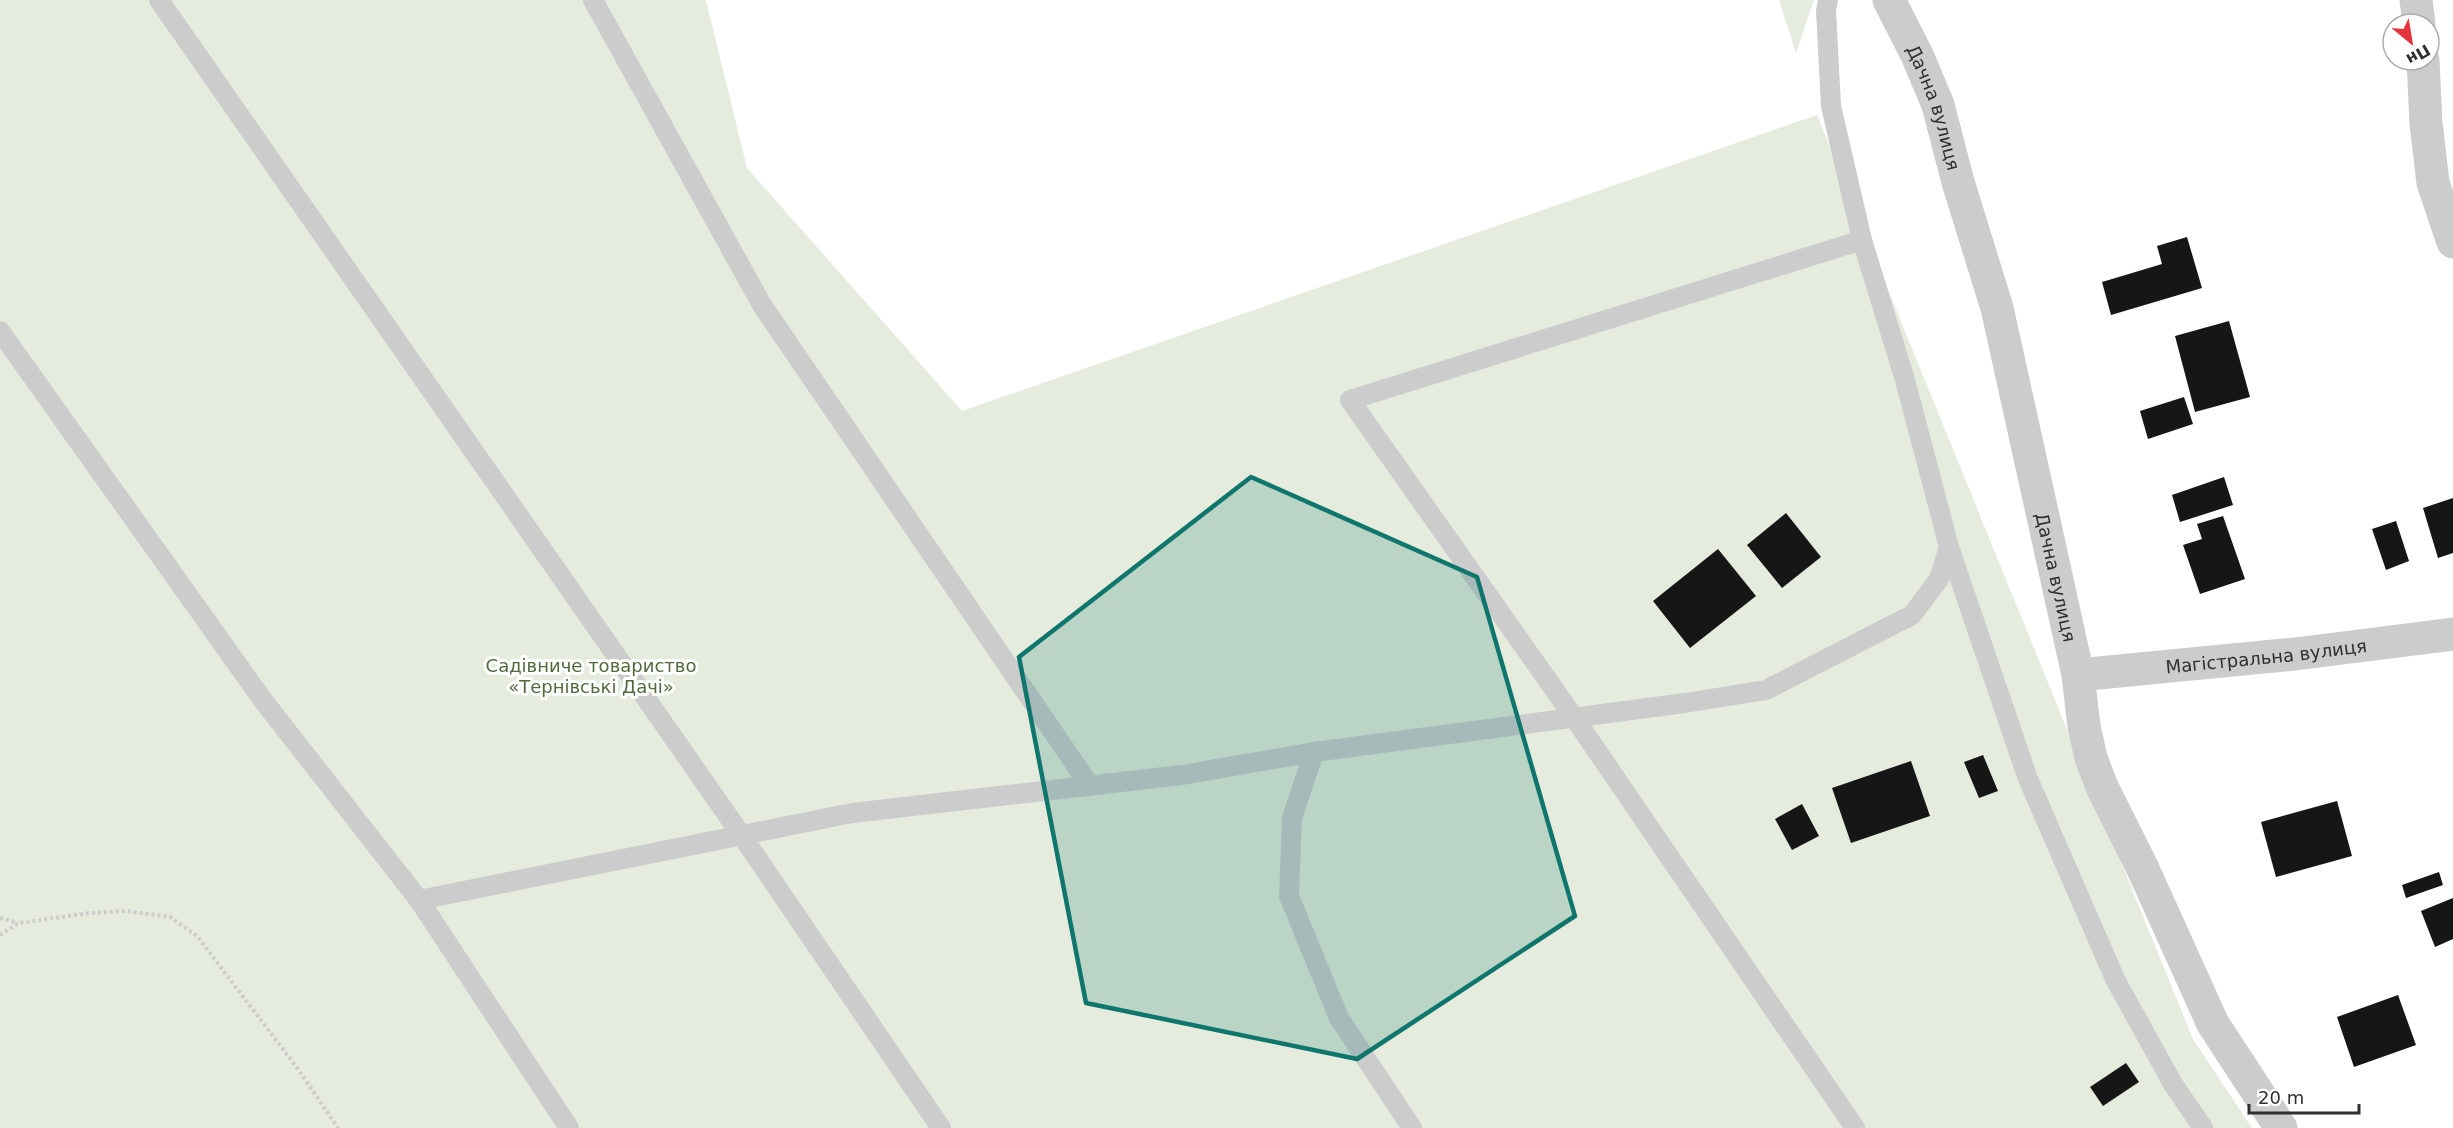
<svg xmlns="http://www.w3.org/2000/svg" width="2453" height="1128" font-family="'DejaVu Sans',sans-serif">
	<rect width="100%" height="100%" fill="#fff"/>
	<g fill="#e5ecdd">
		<polygon points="0,0 706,0 747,168 962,411 1817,115 2193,1039 2252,1128 0,1128"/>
		<polygon points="1779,0 1814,0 1796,53"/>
	</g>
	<g fill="#161616">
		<polygon points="2187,237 2202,288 2111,315 2102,282 2162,264 2157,246"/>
		<polygon points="2229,321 2250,397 2195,412 2175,336"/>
		<polygon points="2184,397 2193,424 2148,439 2140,411"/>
		<polygon points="2224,477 2233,505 2180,522 2172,495"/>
		<polygon points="2453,498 2453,553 2438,558 2423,508"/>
		<polygon points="1786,513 1821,557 1782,588 1747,545"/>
		<polygon points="2223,516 2245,579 2200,594 2183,545 2202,539 2197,524"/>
		<polygon points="2396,521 2409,561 2386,570 2372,529"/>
		<polygon points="1718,549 1756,596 1690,648 1653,601"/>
		<polygon points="1983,755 1998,791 1979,798 1964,762"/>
		<polygon points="1911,761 1930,816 1851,843 1832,788"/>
		<polygon points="2337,801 2352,856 2276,877 2261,822"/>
		<polygon points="1802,804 1819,836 1792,850 1775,819"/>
		<polygon points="2439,872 2443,885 2406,898 2402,885"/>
		<polygon points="2453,898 2453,939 2435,947 2421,911"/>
		<polygon points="2398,995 2416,1045 2354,1067 2337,1017"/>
		<polygon points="2126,1063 2139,1082 2103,1106 2090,1087"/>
	</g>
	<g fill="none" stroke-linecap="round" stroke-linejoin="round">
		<g stroke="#ccc" stroke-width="4" stroke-dasharray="3 3" stroke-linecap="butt">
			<polyline points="0,918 18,923"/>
			<polyline points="0,935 19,923 90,913 127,911 170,917 197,936 298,1069 338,1128"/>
		</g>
		<g stroke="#ccc" stroke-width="20">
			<polyline points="159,0 742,836 941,1128"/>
			<polyline points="593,0 762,305 1090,786"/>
			<polyline points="0,331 262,699 419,900 569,1128"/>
			<polyline points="1949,547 2028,779 2116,981 2173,1084 2203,1128"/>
			<polyline points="1314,752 1292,818 1289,896 1339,1018 1412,1128"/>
			<polyline points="419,900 852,813 1182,775 1314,752 1685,703 1766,690 1912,615 1939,579 1949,547 1905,380 1862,240 1831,106 1826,11 1828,0"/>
			<polyline points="1855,1128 1573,716 1350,400 1862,240"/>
		</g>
		<g stroke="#ccc" stroke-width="33">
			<path id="s1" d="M1889,0L1917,55L1938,105L1958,182L1997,308L2078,675L2084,726L2091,758L2102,787L2143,869L2213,1024L2281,1128"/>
			<polyline points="2416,0 2419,24"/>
			<polyline points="2423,60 2426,123 2433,183 2453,242"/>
			<path id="s2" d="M2078,675L2295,654L2453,634"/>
		</g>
	</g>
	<path fill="#0f766e" fill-opacity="0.2" stroke="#0f766e" stroke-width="4.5" stroke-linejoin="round" d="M1251,477L1477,577L1575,916L1357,1059L1086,1003L1019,657Z"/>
	<g text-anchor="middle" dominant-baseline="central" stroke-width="6" stroke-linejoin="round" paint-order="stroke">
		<g font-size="18" fill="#2f2f2f" stroke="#fff">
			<text stroke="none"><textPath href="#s1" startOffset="117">Дачна вулиця</textPath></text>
			<text stroke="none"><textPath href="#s1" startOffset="603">Дачна вулиця</textPath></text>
			<text stroke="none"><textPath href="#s2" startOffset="189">Магістральна вулиця</textPath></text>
		</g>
		<g font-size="18" fill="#516a3c" stroke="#fff">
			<text x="591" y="665">Садівниче товариство<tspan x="591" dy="21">«Тернівські Дачі»</tspan></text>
		</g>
	</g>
	<g transform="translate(2411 42) rotate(150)"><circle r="28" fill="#ffffff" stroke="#acacac" stroke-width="1.5"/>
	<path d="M0-4.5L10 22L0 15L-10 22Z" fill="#e4333c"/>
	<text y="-9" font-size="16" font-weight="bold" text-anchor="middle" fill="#2f2f2f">Пн</text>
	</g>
	<path d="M2249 1104v9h110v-9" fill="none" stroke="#2f2f2f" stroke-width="3"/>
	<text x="2258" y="1104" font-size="18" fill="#2f2f2f" stroke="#ffffff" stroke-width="4.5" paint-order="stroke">20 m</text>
</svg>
